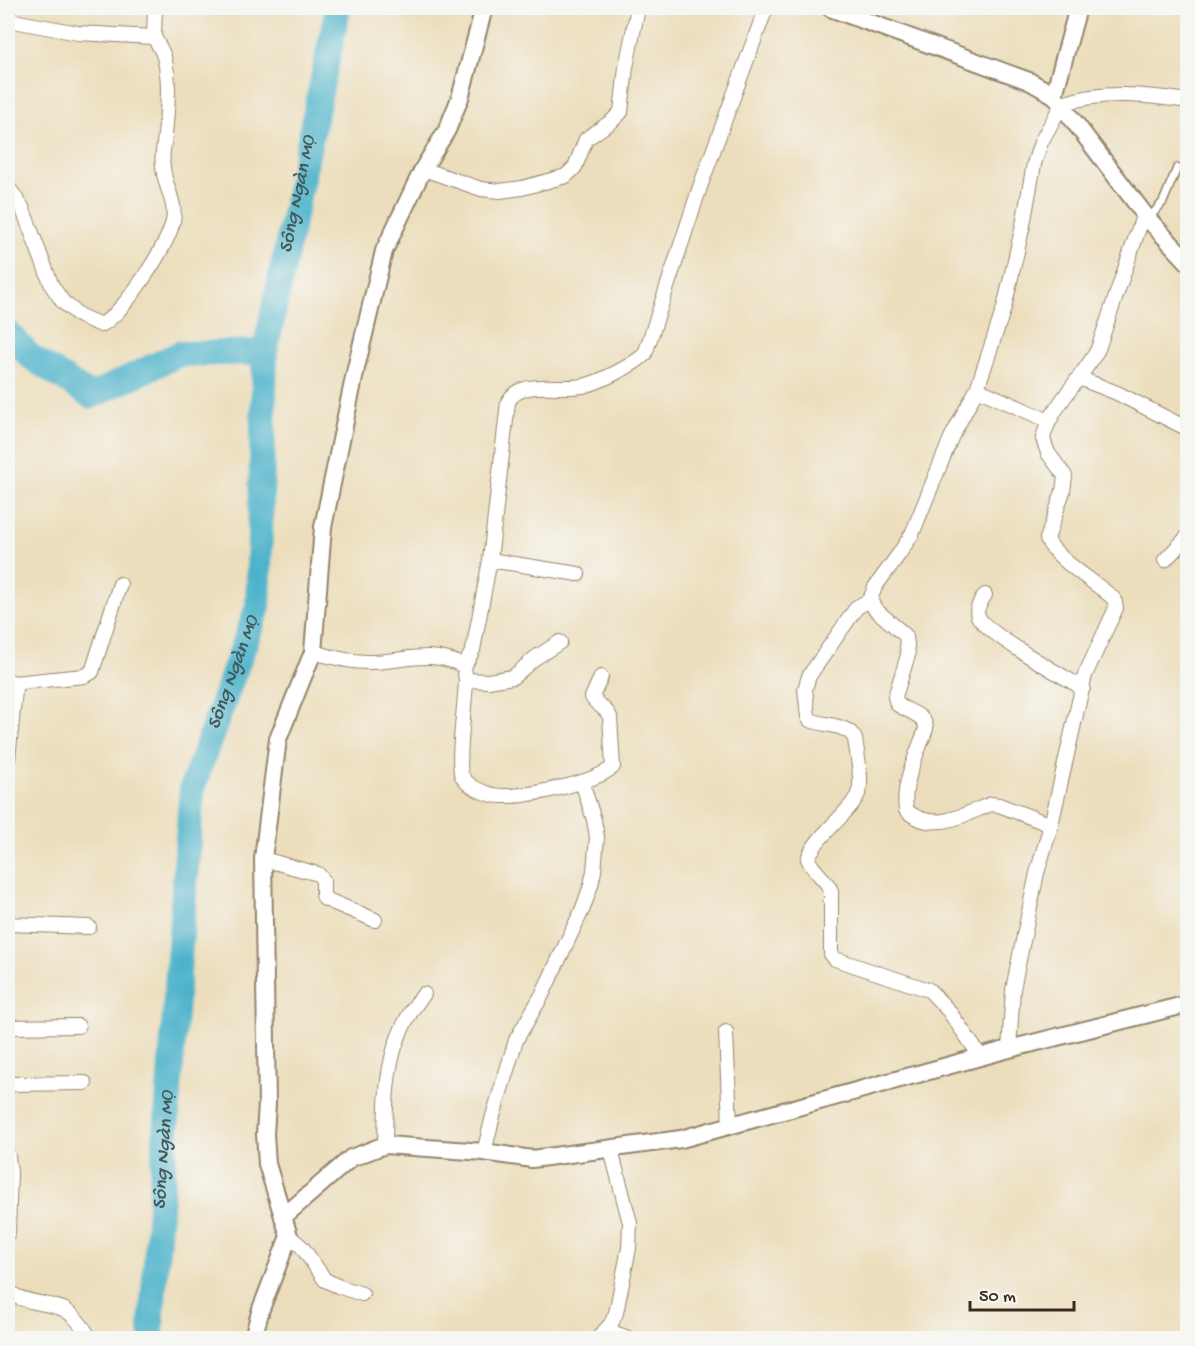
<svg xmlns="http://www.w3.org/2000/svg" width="1195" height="1346" font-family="'Gochi Hand',sans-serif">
	<rect width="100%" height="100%" fill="#f6f6f2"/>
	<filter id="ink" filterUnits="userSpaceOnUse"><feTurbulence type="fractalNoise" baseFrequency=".0167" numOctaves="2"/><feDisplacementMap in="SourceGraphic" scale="12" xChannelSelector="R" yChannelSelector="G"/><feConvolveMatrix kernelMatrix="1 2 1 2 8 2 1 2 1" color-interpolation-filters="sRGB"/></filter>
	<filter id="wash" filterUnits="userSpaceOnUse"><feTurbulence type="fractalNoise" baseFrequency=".008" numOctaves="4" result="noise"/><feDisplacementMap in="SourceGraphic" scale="24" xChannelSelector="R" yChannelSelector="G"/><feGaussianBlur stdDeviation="1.35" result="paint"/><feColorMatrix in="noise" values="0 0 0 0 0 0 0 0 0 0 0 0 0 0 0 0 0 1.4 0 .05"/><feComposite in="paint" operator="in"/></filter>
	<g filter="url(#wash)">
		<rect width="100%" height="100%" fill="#ecdebc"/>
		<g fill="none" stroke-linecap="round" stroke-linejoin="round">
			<g stroke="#4db3cb" stroke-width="26">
				<polyline points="8,333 31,357 91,396 179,354 265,352"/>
				<path id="s1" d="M152,1338L151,1328L192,788L258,607L265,352L338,8"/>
			</g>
		</g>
	</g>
	<g filter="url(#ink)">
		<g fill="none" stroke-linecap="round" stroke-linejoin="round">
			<g stroke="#94846d" stroke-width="10">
				<polyline id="service" points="1149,218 1163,202 1177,168"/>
			</g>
			<g stroke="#94846d" stroke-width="16">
				<g id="minor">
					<polyline points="8,20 78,33 154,37 155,8"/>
					<polyline points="423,169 481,189 500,191 522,188 566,176 575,167 586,139 612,121 621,112 626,67 638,8"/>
					<path d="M8,187L22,207L52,286L63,302L80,316L101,325C123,314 168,246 173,221C177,203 164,185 163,167C161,157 164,146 165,135C167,110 171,82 164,57C162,50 157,43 154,37"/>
					<polyline points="1079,378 1117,393 1188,429"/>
					<polyline points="977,389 1049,421"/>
					<polyline points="490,560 578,574"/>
					<polyline points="1165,560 1188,536"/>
					<path d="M985,595C981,601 975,609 978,616C984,632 1064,677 1083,688"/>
					<path d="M870,600L857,607L809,676L805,689L808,717L810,720C824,726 849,724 855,739C857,754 861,771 860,786C859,808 816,833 808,859C813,872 826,878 831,891V954L835,959L929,990L948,1010L981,1057"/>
					<path d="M313,652C333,657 351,663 372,662C405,661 428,650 460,664L464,667L466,680C466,698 456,764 462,776C468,788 490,796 502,796C527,797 594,783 613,767L610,717C607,708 596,705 592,697L601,677"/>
					<path d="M464,667L473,650L490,560L508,402C521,377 563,392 587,385C601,381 634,365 645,354L701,184L766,8"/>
					<polyline points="8,680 13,683 15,691 8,759"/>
					<polyline points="466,680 488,681 513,677 535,658 560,642"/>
					<polyline points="13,683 84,676 92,672 120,584"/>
					<path d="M1051,825L999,805L991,804C963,815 932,834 906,810C902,783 917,754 926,729C926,714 907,712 897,704L895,697L908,655L906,636L875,609L870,600L875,587L899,554L912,534L951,438L977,389L1004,308L1023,225L1034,164L1041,142L1062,104C1102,90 1146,95 1188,101"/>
					<polyline points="263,859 318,874 323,880 323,895 325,899 375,920"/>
					<polyline points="8,924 89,927"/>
					<polyline points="8,1027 78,1026"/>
					<polyline points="726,1032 730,1125"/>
					<path d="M1009,1049L1013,989L1037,873L1051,825L1085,675L1116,608L1114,599C1097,583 1054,558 1047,539L1063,491L1065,476L1048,453L1043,439C1048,410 1084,376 1098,349L1144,213"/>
					<polyline points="8,1084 85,1083"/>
					<path d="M385,1145C386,1089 385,1040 424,994"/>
					<polyline points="484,1152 493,1116 516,1040 542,995 583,908 591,885 594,871 597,837 594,820 582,782"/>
					<polyline points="8,1156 10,1172 8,1233"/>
					<polyline points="289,1236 302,1247 325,1280 340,1287 362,1294"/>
					<path d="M8,1289C15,1303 50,1302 65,1310C76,1316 84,1328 90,1338"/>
					<polyline points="607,1330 628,1338"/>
					<polyline points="598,1338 611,1324 616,1313 629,1248 630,1223 611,1150"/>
				</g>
			</g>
			<g stroke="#94846d" stroke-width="20">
				<g id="tertiary">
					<polyline points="830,8 1029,81 1054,95"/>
					<polyline points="1078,8 1054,95 1148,219 1188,262"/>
					<polyline points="283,1217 351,1158 385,1145 484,1152 532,1159 681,1139 1009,1049 1188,1004"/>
					<polyline points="253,1338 261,1309 289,1236 267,1164 265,1134 267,1104 263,859 278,739 313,652 323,527 356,368 384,251 423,169 447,130 460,98 484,8"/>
				</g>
			</g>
			<use href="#service" stroke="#fff" stroke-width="7"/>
			<use href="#minor" stroke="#fff" stroke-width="14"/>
			<use href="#tertiary" stroke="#fff" stroke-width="16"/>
		</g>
	</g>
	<g text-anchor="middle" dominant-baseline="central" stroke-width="4.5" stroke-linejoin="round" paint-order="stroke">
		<g font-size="20" font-style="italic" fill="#415a5b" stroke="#f6f6f2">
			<text stroke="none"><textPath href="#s1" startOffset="1161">Sông Ngàn Mọ</textPath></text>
			<text stroke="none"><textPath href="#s1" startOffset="675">Sông Ngàn Mọ</textPath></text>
			<text stroke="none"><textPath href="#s1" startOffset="189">Sông Ngàn Mọ</textPath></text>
		</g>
	</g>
	<rect width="1195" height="1346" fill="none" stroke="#f6f6f2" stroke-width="30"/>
	<path d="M970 1301v9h104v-9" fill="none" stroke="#3b2a1e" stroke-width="3"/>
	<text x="979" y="1301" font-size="18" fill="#3b2a1e" stroke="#f6f6f2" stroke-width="4.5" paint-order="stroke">50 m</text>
</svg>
